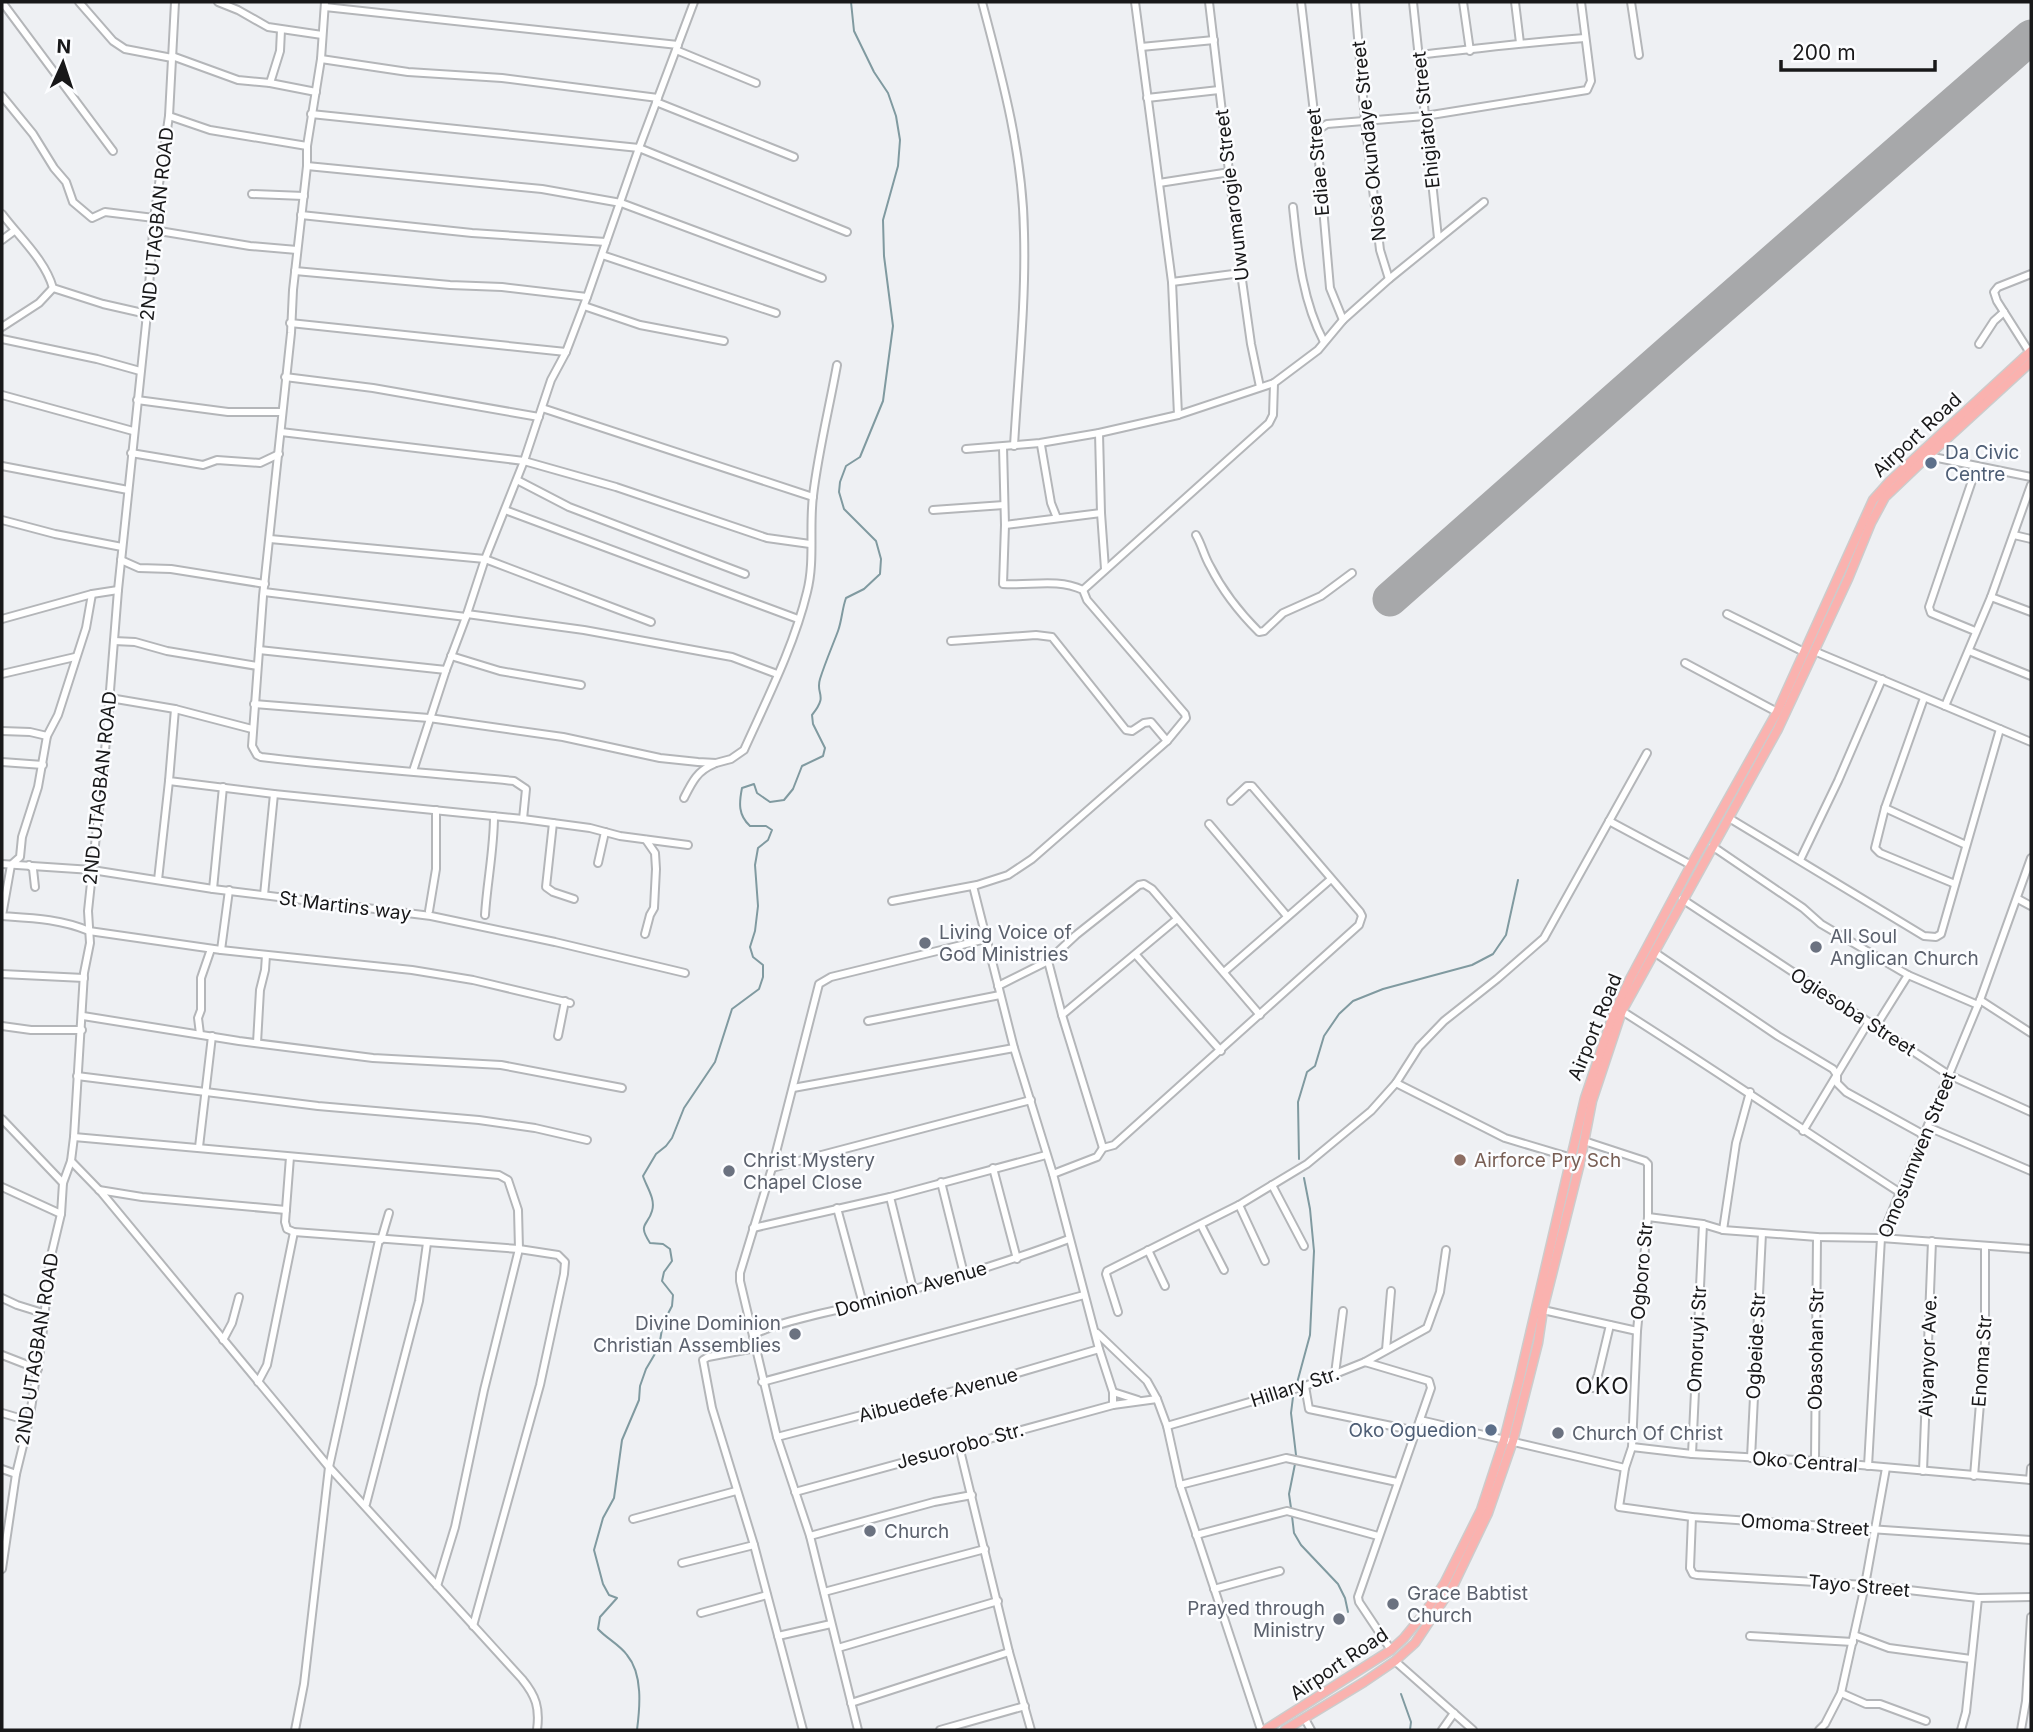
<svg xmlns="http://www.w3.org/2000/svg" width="2033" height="1732" font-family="Inter,sans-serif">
	<rect width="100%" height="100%" fill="#eef0f3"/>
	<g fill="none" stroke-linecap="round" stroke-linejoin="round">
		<g stroke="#809aa0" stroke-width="2">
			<polyline points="1299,1159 1298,1102 1307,1072 1315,1066 1324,1036 1339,1014 1353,1001 1383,989 1472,965 1493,954 1506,935 1518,880"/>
			<polyline points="1297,1383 1310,1335 1314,1251 1310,1209 1304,1178"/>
			<polyline points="1293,1397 1291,1413 1296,1455"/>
			<polyline points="1291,1508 1289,1494 1295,1464"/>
			<polyline points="1292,1516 1294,1533 1301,1545 1338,1584 1345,1598 1348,1612"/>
			<polyline points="1401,1694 1411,1722 1410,1730"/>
			<path d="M637,1730C640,1707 643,1674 627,1655C620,1645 606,1638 598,1629L600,1617L617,1598L609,1595L603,1584L594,1550L603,1518L614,1498L622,1440L639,1400L640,1386L646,1369L659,1347L663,1323L672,1306L673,1295L662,1281L664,1272L672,1261L670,1249L663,1244L650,1243C637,1223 648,1226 652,1211C656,1199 646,1186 643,1176L656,1154L666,1146L672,1138L684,1108L715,1062L732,1009L759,989L763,977V965L753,957L750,947L755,931L758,906L755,865L758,848L768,840L772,830L766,826H750C738,815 739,803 742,788L754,784L757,793L770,802L784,800L793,789L802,766L823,756L825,748L813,724L812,715C829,694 815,695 820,679C825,663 832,647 838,631C842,620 842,609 846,598L864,589L880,574L881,559L876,541L844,509L839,492L840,482L846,466L860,457L883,401L893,326L884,256L883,220L898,166L900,140L896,116L888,93L874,72L854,31L851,2"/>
		</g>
		<polyline stroke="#a7a8aa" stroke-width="35" points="1390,599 1672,350 2031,37"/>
		<g stroke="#b4b6b9" stroke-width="10">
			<g id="minor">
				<polyline points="2,2 113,151"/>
				<polyline points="79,2 113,41 125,49 172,58"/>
				<polyline points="218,2 238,10 268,27 322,35"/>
				<path d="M325,2L321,59L307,146V166L293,290L291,333L263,596L252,746L257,755L261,757C345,767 430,773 514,781L526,789L523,819"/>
				<path d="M982,2C1002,77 1023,154 1024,233C1026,303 1018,375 1014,446"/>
				<polyline points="1135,2 1172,282 1178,415"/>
				<polyline points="1209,2 1241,273 1251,344 1260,387"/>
				<polyline points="1301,2 1317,138 1330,288 1343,320"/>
				<polyline points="1355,2 1365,120 1380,250 1389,279"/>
				<polyline points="1413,2 1438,238"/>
				<polyline points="1463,2 1470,51"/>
				<polyline points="1515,2 1520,43"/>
				<polyline points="1631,2 1639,55"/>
				<polyline points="325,7 678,45"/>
				<polyline points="1141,47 1214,40"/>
				<polyline points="676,50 756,83"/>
				<path d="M1418,55C1474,49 1529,42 1585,38"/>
				<polyline points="172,56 238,80 270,83 280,51 281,30"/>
				<polyline points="321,59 408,72 502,78 658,98"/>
				<polyline points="270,83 316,92"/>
				<polyline points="2,96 33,134 54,168 66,182 73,202 92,218 105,212 154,218"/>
				<polyline points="1147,98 1219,90"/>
				<polyline points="656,102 794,157"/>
				<polyline points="311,114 639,148 847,232"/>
				<polyline points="169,116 210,130 307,146"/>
				<polyline points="1316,131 1327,124 1425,116 1587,90 1591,81 1581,2"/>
				<polyline points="307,166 542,189 621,203 822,278"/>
				<polyline points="1159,183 1230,172"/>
				<polyline points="252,194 304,196"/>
				<path d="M1293,207C1298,254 1302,300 1324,342"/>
				<path d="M2,214C20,238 45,260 53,288L103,304L147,314"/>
				<polyline points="301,215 472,233 606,242"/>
				<polyline points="153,230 250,246 297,250"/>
				<polyline points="2,240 14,231"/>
				<polyline points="602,255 776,313"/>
				<polyline points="295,271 450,285 502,287 587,297"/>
				<polyline points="1172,282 1241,273"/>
				<polyline points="584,306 640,325 724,341"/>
				<polyline points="290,323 566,352"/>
				<polyline points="2,327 39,303 53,288"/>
				<polyline points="2,339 97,359 140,371"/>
				<polyline points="1979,344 1994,321 2004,312"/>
				<polyline points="2030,353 1997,301 1994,292 1998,287 2031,274"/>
				<polyline points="285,377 373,388 539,417"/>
				<polyline points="2,395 133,431"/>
				<polyline points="137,400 228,412 282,412"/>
				<polyline points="542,408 813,497"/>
				<polyline points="281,432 524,461 616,487 767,538 810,544"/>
				<polyline points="1099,433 1101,513 1105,569"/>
				<polyline points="1041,445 1051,503 1057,518"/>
				<polyline points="966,449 1040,443 1099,433 1178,415 1274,383 1318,350 1343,320 1389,279 1484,202"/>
				<polyline points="131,453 203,465 217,460 260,463 279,454"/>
				<polyline points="1928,456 2031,477"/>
				<polyline points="2,466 128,490"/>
				<polyline points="517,480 569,507 745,574"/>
				<polyline points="505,510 798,619"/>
				<polyline points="933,510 1004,505"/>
				<polyline points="2,520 55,534 122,547"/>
				<polyline points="1005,525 1101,513"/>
				<path d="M1196,535C1202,545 1204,556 1210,566C1222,590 1240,613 1259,632L1264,631L1283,613L1321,596L1352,573"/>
				<polyline points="2014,535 2031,539"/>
				<polyline points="270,539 485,559 651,622"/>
				<polyline points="121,560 139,568 171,569 265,584"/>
				<polyline points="1083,590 1269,423 1273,415 1274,383"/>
				<polyline points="264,592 466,617"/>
				<path d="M92,594L86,628L58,715L47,736L38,787L22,837L20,857L11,865L2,916C32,918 61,919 89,931L221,950L412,970L473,980L570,1003"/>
				<polyline points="1991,597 2031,612"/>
				<polyline points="467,614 584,630 732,657 777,674"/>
				<polyline points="1727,614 1804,652"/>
				<polyline points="2,619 92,594 118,590"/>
				<polyline points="1975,631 1931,613 1929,607 1977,466"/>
				<polyline points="114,641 135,642 167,651 257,666"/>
				<polyline points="951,641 1036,635 1052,637 1126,730 1132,731 1144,723 1151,722 1167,741"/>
				<polyline points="259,650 446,670"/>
				<polyline points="1814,651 2031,742"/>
				<polyline points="1969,651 2031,676"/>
				<polyline points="451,656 500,671 581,685"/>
				<polyline points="1685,663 1777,712"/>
				<polyline points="2,674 75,657"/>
				<polyline points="110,698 175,709 252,729"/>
				<polyline points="1924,698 1885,808 1875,848 1880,853 1955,884"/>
				<path d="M254,704L429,718L563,737L660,758L698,762L716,763L731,759L744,750C767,699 794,646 807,592C815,561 809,528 813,496C818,453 829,409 837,365"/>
				<polyline points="1945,706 1991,597 2031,485"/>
				<polyline points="175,709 169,781 274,794 523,819 590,828 620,836 688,845"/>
				<polyline points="2,731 30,732 47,736"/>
				<polyline points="2,762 43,765"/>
				<polyline points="413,771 446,670 466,617 485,559 524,461 551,380 566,352 587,297 639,148 694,2"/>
				<path d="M684,798C692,782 697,771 714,764"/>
				<polyline points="1885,808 1966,845"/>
				<polyline points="1729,818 1924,936 1936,937 1941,934 2000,729"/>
				<polyline points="1609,821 1691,865"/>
				<polyline points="553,823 546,887 553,892 574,899"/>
				<polyline points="1209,824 1287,916"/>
				<polyline points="1712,846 1803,908 1821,924 1908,975 1978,1005"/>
				<polyline points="1800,860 1838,781 1882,679"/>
				<polyline points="598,863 605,832"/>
				<polyline points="2,864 92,870 213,889 431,916 555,942 685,973"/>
				<polyline points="29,865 33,869 35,887"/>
				<polyline points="158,880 169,781"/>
				<polyline points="973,886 1014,1048 1053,1174 1099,1349 1113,1392 1113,1405"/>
				<polyline points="213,889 223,787"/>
				<polyline points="264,895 274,794"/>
				<polyline points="1682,899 1949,1075 2031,1112"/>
				<polyline points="2018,899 2031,906"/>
				<path d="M892,901L977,885L1008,875L1032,859L1167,741L1186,718L1185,714L1087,600L1083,590C1056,578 1031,586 1003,584L1005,525L1003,447"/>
				<polyline points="429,911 436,869 436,810"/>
				<path d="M485,915C487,882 494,850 494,816"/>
				<polyline points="645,934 650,915 654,908 656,869 655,853 646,840"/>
				<polyline points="221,950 229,890"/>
				<polyline points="1654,952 1778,1036 1833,1069 1837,1075 1837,1083 1846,1092 1924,1135"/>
				<polyline points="1136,955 1221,1051"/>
				<polyline points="1048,961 1062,1015"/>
				<polyline points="1224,972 1331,879"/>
				<polyline points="2,974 84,978"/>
				<polyline points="998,986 1048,961 1076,935 1139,885 1144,884 1152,889 1260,1015"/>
				<polyline points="1980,1000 2031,1033"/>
				<path d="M1622,1011C1715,1070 1806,1132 1899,1192"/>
				<polyline points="83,1016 239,1041 373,1058 501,1065 622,1088"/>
				<polyline points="868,1021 1000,995"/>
				<polyline points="2,1026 31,1030 82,1030"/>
				<polyline points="1876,1026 1908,975"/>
				<polyline points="200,1034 198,1018 201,1010 201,978 211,949"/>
				<polyline points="558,1036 565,1001"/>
				<polyline points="257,1043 260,990 265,970 266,955"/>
				<polyline points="77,1076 318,1106 479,1120 535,1128 587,1140"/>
				<polyline points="1396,1083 1505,1138 1572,1158"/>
				<polyline points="793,1088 1014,1048"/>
				<polyline points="2,1119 63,1183"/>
				<polyline points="1928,1127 2031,1171"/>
				<polyline points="1803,1131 1868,1023"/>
				<polyline points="74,1137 499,1175 508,1180 518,1210 519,1249 484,1390 455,1527 437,1586"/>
				<polyline points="1584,1141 1645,1161 1648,1164 1648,1217 1637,1331 1632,1447 1625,1468 1619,1507 1692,1517 2031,1540"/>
				<polyline points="199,1147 212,1036"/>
				<polyline points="1103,1148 1062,1015 1177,919"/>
				<polyline points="290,1157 285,1222 287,1229 294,1232 519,1249 558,1255 565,1262 564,1274 540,1385 473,1626"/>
				<path d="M71,1161L102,1193L329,1467L522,1679C536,1696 540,1708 537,1730"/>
				<polyline points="772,1168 1031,1100"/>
				<polyline points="993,1168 1017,1259"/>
				<polyline points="1053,1174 1097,1157 1103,1148 1114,1145 1359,925 1362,916 1360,912 1252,786 1247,786 1231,801"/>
				<polyline points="941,1182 964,1274"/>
				<polyline points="1272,1185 1304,1246"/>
				<polyline points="2,1187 61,1214"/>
				<polyline points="99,1190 142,1197 286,1210"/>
				<polyline points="890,1197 913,1289"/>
				<polyline points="1239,1205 1265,1261"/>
				<polyline points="837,1208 863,1304"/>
				<polyline points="1648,1217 1703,1224 1723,1230 1817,1237 1881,1238 2031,1249"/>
				<polyline points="1201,1225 1224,1270"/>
				<polyline points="753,1228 890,1197 1046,1155"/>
				<polyline points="1723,1230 1736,1143 1750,1092"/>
				<polyline points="381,1240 389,1213"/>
				<polyline points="1148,1250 1165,1286"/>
				<polyline points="2,1298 17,1305 46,1314"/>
				<polyline points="1543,1310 1637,1331"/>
				<polyline points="1118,1312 1106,1274 1107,1271 1239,1205 1307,1164 1371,1111 1396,1083 1419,1047 1444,1021 1497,979 1544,938 1647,753"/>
				<polyline points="1097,1333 1147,1381 1157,1399 1167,1426 1180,1485 1261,1730"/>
				<path d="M753,1336C765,1324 844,1309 865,1303C934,1284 1003,1264 1069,1239"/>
				<polyline points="223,1340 232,1323 239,1297"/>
				<polyline points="755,1348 708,1357 703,1360 712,1408 754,1545 803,1730"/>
				<polyline points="1386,1350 1391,1291"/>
				<polyline points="2,1355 38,1369"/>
				<polyline points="1365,1362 1427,1328 1440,1292 1446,1250"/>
				<polyline points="1335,1374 1343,1311"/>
				<polyline points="258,1382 267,1365 294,1232"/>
				<polyline points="762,1382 1084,1295"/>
				<polyline points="1305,1386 1309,1409 1416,1431"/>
				<polyline points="1593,1388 1598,1375 1610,1325"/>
				<polyline points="1113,1392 1138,1400"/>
				<polyline points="2,1413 29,1421"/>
				<polyline points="1420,1420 1625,1468"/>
				<polyline points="1167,1426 1305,1386 1365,1362 1429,1381 1431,1388 1358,1597 1359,1602 1391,1650"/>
				<polyline points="777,1437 977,1385 1099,1349"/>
				<polyline points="959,1446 1009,1652 1031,1730"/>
				<polyline points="1632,1447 1692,1454 1815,1461 2031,1480"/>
				<polyline points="1692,1454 1703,1224"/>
				<polyline points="1751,1458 1762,1233"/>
				<polyline points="1815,1461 1817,1237"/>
				<polyline points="1868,1466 1881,1238 1980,1000 2031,858"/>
				<polyline points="2,1469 16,1474"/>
				<polyline points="1923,1471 1932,1241"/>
				<polyline points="1974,1476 1985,1343 1985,1246"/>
				<polyline points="2030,1480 2031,1468"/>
				<polyline points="1180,1485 1286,1458 1397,1482"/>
				<polyline points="795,1492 1113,1405 1157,1399"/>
				<polyline points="366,1504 419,1301 427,1243"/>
				<polyline points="1692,1517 1690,1568 1693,1574 1697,1575 1865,1585 1978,1598 2031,1597"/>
				<polyline points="633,1519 736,1491"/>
				<polyline points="1196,1535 1287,1511 1378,1536"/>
				<polyline points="810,1536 934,1502 972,1495"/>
				<polyline points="682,1563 754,1545"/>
				<polyline points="2,1569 16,1474 29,1421 42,1339 50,1260 61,1214 63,1183 71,1161 74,1137 84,973 90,943 88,911 106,741 118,590 147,314 154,218 169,116 175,2"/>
				<polyline points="1214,1589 1280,1571"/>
				<polyline points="824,1592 985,1549"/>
				<polyline points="701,1613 767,1595"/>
				<polyline points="1854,1635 1889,1648 1971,1659"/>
				<polyline points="778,1636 831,1624"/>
				<polyline points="1750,1636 1853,1642"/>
				<polyline points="838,1648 998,1601"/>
				<polyline points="1395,1661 1473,1730"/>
				<polyline points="1841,1693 1866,1704 1880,1704 1926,1721"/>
				<polyline points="851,1703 1009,1652"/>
				<polyline points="1305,1719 1311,1730"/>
				<polyline points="295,1730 304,1684 329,1467 379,1240"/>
				<polyline points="858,1730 810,1536 777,1437 740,1281 740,1273 772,1168 819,984 831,977 986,939"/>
				<polyline points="940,1730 1025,1706"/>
				<polyline points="1442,1730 1454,1713"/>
				<polyline points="1819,1730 1825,1724 1841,1693 1865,1585 1886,1468"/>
				<polyline points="1961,1730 1966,1712 1978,1598"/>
				<polyline points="2021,1730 2026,1701 2031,1617"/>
			</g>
		</g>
		<g stroke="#ccc" stroke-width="11">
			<g id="major">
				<polyline points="1265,1730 1391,1650 1404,1638 1426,1611 1445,1582 1481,1510 1504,1440 1519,1381 1585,1098 1612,1018 1630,979 1691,865 1777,712 1873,500 1890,481 2031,351"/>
				<polyline points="1285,1730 1364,1682 1395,1661 1415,1643 1453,1586 1488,1513 1513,1441 1538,1343 1543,1310 1580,1163 1592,1101 1622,1011 1778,729 1848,579 1871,523 1885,497 1928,456 2031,362"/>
			</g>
		</g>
		<use href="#minor" stroke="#fff" stroke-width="6"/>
		<use href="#major" stroke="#fab2af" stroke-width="8"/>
	</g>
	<g fill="#5c6f8a" stroke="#fcfdff" stroke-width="2.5">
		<circle cx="1931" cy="463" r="7"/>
		<circle cx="1491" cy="1430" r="7"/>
	</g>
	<g fill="#6b7280" stroke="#fcfdff" stroke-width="2.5">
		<circle cx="925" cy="943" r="7"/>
		<circle cx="1816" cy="947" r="7"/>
		<circle cx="729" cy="1171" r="7"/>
		<circle cx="795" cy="1334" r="7"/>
		<circle cx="1558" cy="1433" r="7"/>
		<circle cx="870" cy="1531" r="7"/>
		<circle cx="1393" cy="1604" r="7"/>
		<circle cx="1339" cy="1619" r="7"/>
	</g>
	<circle fill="#8d6e63" stroke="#fcfdff" stroke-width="2.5" cx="1460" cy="1160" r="7"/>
	<g text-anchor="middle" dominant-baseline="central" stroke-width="5" stroke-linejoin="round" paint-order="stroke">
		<g font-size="19" fill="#181819" stroke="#fcfdff">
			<text transform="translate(1426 120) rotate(-96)">Ehigiator Street</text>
			<text transform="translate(1369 141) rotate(-96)">Nosa Okundaye Street</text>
			<text transform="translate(1318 162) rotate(-95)">Ediae Street</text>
			<text transform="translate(1232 195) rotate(-97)">Uwumarogie Street</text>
			<text transform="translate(157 224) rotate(-84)">2ND UTAGBAN ROAD</text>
			<text transform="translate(1917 435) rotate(-43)">Airport Road</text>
			<text transform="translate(100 788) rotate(-84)">2ND UTAGBAN ROAD</text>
			<text transform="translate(345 906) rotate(7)">St Martins way</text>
			<text transform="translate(1853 1012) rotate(33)">Ogiesoba Street</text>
			<text transform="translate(1595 1027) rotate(-68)">Airport Road</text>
			<text transform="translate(1917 1155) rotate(-68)">Omosumwen Street</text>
			<text transform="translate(1642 1271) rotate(-85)">Ogboro Str</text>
			<text transform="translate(911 1289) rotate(-16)">Dominion Avenue</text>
			<text transform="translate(1697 1339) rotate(-87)">Omoruyi Str</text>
			<text transform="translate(1756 1346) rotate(-87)">Ogbeide Str</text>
			<text transform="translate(37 1349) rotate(-81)">2ND UTAGBAN ROAD</text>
			<text transform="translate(1816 1349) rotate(-89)">Obasohan Str</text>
			<text transform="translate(1928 1356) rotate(-88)">Aiyanyor Ave.</text>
			<text transform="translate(1982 1361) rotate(-86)">Enoma Str</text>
			<text transform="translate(1295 1387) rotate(-18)">Hillary Str.</text>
			<text transform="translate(938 1395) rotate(-15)">Aibuedefe Avenue</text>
			<text transform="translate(960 1446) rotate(-15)">Jesuorobo Str.</text>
			<text transform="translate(1805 1462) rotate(4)">Oko Central</text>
			<text transform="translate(1805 1525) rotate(4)">Omoma Street</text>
			<text transform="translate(1859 1586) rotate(5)">Tayo Street</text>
			<text transform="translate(1339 1664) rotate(-34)">Airport Road</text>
		</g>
		<g font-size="19" fill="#4e5e75" stroke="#fcfdff" text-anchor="start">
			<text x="1945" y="452">Da Civic<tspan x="1945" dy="22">Centre</tspan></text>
			<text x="1477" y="1430" text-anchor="end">Oko Oguedion</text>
		</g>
		<g font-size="19" fill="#5b616d" stroke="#fcfdff" text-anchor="start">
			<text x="939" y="932">Living Voice of<tspan x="939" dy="22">God Ministries</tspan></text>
			<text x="1830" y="936">All Soul<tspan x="1830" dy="22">Anglican Church</tspan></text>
			<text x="743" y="1160">Christ Mystery<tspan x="743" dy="22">Chapel Close</tspan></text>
			<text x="781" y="1323" text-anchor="end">Divine Dominion<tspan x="781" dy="22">Christian Assemblies</tspan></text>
			<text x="1572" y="1433">Church Of Christ</text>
			<text x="884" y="1531">Church</text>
			<text x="1407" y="1593">Grace Babtist<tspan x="1407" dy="22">Church</tspan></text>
			<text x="1325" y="1608" text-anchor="end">Prayed through<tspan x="1325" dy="22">Ministry</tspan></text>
		</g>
		<g font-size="19" fill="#785e54" stroke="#fcfdff" text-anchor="start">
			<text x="1474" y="1160">Airforce Pry Sch</text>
		</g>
		<g font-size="23" letter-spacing="2" fill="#181819" stroke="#fcfdff">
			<text x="1603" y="1386">OKO</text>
		</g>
	</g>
	<rect width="2033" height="1732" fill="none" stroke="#181819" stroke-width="7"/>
	<g transform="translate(63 63) rotate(3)" stroke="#fcfdff" stroke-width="5" paint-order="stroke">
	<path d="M0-5L12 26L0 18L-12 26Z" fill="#181819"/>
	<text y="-10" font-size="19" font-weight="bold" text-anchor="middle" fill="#181819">N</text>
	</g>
	<path d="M1781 60v10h154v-10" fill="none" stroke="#181819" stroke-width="3.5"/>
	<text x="1792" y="60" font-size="21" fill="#181819" stroke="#fcfdff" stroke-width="5" paint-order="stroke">200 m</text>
</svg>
